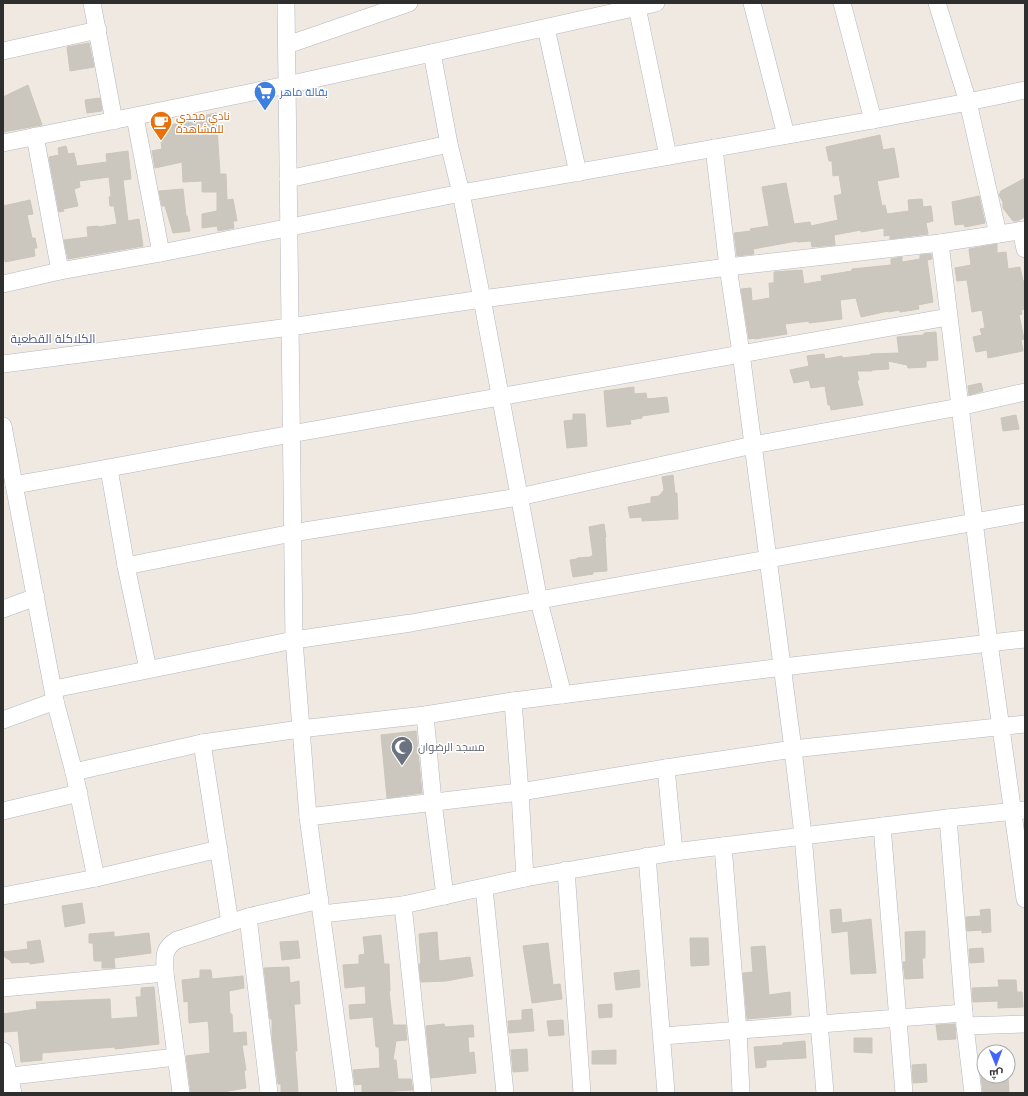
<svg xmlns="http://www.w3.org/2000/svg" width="1028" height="1096" font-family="'Nunito Sans',Cairo,sans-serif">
	<rect width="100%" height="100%" fill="#efe9e1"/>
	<g fill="#cbc7bf" stroke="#cbc5ba">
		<polygon points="89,43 94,67 70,71 67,47"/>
		<polygon points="28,85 42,125 3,132 3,97"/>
		<polygon points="100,98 102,111 87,113 85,100"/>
		<polygon points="216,113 220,174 226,174 227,200 233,199 237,221 233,221 234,228 218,231 217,226 202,228 202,214 217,211 217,192 202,192 202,181 183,182 182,162 155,168 152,151 162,149 159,127 191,121 190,119"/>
		<polygon points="880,135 883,150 894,148 899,177 877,181 882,206 885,205 887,214 909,211 908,200 922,199 923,207 931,206 933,221 926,223 928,234 890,239 890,235 884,236 884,228 861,232 861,230 834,235 835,245 812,247 811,241 797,242 797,241 753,249 754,254 737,256 734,233 751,231 750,229 769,226 762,187 786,183 794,224 810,222 811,226 838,220 834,196 842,194 839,175 833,176 832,161 829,161 826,147"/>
		<polygon points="66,146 68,154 74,153 77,166 107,162 106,154 128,151 131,179 123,180 128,221 139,219 143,246 68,259 64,240 88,237 87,227 98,226 99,227 117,224 114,206 110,206 109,197 111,196 109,177 79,181 80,187 74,189 78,206 63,209 64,211 59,212 49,157 59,155 58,148"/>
		<polygon points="1025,178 1025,217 1017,221 1013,221 1003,208 1003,202 999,195 1001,191"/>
		<polygon points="183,189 186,216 187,216 190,231 173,233 165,206 162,206 159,191"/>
		<polygon points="979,196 985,223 965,227 964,224 955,225 952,202"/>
		<polygon points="30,200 33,214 27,215 32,238 35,238 37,248 34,248 35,256 5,262 3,250 3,206"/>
		<polygon points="997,244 997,253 1006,252 1008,269 1020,267 1023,281 1025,281 1025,309 1021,310 1022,314 1019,315 1024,339 1021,340 1023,351 988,358 987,350 976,352 973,337 982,335 980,329 985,328 982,310 972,312 967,280 957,281 955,268 971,265 969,249"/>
		<polygon points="931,254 932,259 927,260 933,302 918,305 919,309 900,312 900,310 888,312 888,311 861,317 856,298 840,300 842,319 809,323 809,321 785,324 787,334 755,339 755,338 749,339 741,289 751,288 752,301 770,298 769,283 774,283 774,272 802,270 804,284 822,281 821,276 852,271 852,269 891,265 891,259 902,257 902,262 920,259 920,255"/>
		<polygon points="936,332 938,360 926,361 926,367 908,368 907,365 888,361 889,369 872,370 872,371 857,371 859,380 857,380 863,405 831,410 830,405 828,405 825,386 811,388 809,380 794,383 790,370 809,366 807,356 824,354 825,359 842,356 842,358 870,355 871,354 899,353 897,337 924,335 924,333"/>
		<polygon points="981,383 983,391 969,395 968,386"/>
		<polygon points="634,387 634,394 646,393 647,399 667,397 669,412 642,416 642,418 630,420 631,424 607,427 604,391"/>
		<polygon points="573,414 585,414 587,446 567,448 564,421 573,420"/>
		<polygon points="1016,415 1019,429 1003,431 1001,418"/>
		<polygon points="673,475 675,493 677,493 678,519 642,521 642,517 630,518 628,507 651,503 651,497 659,496 664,490 662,477"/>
		<polygon points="604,524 606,537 605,537 607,571 593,572 593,574 573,577 570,560 577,559 577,558 591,557 591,556 593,556 589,527"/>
		<polygon points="416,731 422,793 387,798 381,735"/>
		<polygon points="82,903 85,923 65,927 62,906"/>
		<polygon points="841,909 842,923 871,919 876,973 851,974 848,931 832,933 830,910"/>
		<polygon points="990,909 991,932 982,933 982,930 967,931 966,917 981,916 980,910"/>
		<polygon points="925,931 925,958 922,958 923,978 905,979 903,962 906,962 905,932"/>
		<polygon points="114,932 114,937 149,933 151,953 114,958 115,968 102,968 102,961 94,961 93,943 89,943 89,934"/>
		<polygon points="437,932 439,961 470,957 473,976 446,981 421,982 419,964 421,964 419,934"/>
		<polygon points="381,935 384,964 389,964 390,991 389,991 393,1025 406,1025 406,1031 407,1040 396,1041 393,1060 396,1060 398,1079 411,1079 413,1090 362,1093 362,1084 355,1085 353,1070 380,1068 379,1047 376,1047 373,1017 350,1019 349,1005 366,1004 365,986 345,988 343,965 359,964 359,955 365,954 363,937"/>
		<polygon points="690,938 708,938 709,965 691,966"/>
		<polygon points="40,940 44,962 30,964 30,962 11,963 11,961 3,956 3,952 28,949 27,942"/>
		<polygon points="298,941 300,958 282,960 280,942"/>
		<polygon points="548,943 553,985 560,984 562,999 532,1003 523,946"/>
		<polygon points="765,946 769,995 790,992 791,1015 747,1019 743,973 753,972 751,947"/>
		<polygon points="983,948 984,962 970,963 969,949"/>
		<polygon points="289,967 290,983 299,981 300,1004 294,1004 297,1051 295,1051 298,1093 281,1093 281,1084 278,1084 272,1037 272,1019 270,1019 264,968"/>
		<polygon points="200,970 211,970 212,979 243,976 244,988 229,991 230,1014 232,1014 233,1033 246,1032 247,1045 242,1045 246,1070 244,1071 246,1088 223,1092 224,1093 191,1093 186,1056 210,1053 209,1030 208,1021 189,1023 188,1001 184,1002 182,980 200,978"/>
		<polygon points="639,970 640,987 616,990 614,973"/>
		<polygon points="998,980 1016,980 1017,992 1022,992 1023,1007 998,1008 998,1001 973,1002 972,988 999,987"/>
		<polygon points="154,987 159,1044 115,1049 115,1047 42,1053 42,1060 21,1062 18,1031 4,1032 3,1014 37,1009 36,1002 110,999 111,1019 138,1017 136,997 141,997 141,988"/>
		<polygon points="612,1004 612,1017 599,1018 598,1005"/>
		<polygon points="532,1009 534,1031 509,1033 508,1021 522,1020 522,1010"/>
		<polygon points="563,1020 564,1035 549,1036 547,1021"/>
		<polygon points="444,1024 445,1027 473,1025 474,1037 468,1037 469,1053 474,1052 476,1073 431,1078 426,1026"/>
		<polygon points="955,1024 956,1039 938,1040 936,1025"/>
		<polygon points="854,1038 872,1038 872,1053 854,1052"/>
		<polygon points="805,1041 806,1058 766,1060 766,1067 756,1068 754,1047 783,1045 783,1043"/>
		<polygon points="527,1049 528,1071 513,1072 511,1050"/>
		<polygon points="616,1050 616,1064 592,1064 592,1051"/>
		<polygon points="926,1064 927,1082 913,1083 912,1065"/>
		<polygon points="981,1076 1008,1076 1009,1093 983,1093"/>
	</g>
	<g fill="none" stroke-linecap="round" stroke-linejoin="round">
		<g stroke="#b4b7c1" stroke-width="18">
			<g id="minor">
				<polyline points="92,3 114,121"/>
				<polyline points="286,3 294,640 308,817 346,1093"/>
				<polyline points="752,3 786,135"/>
				<polyline points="842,3 873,120"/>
				<polyline points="937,3 968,102 998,234"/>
				<polyline points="637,7 668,156"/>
				<polyline points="546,28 578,173"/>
				<polyline points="287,45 409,3"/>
				<polyline points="3,51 98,30"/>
				<polyline points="432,53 449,144 461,193 482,299 539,601 563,695"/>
				<polyline points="135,117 161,253"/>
				<polyline points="35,136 60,271"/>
				<polyline points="3,143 287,85 656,3"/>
				<polyline points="714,148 728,267 741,353 793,749 803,835 825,1093"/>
				<polyline points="288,179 449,144"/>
				<polyline points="1021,230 1025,249"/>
				<polyline points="940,243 989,643 1025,899"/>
				<polyline points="3,284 60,271 161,253 461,193 873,120 968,102 1025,90"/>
				<polyline points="3,364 290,327 482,299 728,267 940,243 1025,230"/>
				<polyline points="3,426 55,701 74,772 96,878"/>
				<polyline points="109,469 126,566 148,669"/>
				<path d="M14,485C107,469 199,451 291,434C510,394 729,355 948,317"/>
				<polyline points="126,566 292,533 519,497 753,445 959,407 1025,392"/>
				<polyline points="3,609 36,597"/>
				<polyline points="54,689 294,640 411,623 1025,513"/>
				<polyline points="513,701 520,792 525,878"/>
				<polyline points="425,715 433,802 445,896"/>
				<polyline points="3,720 55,701"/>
				<polyline points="202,743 230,923"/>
				<polyline points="666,768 674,852"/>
				<polyline points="74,772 202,743 300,729 425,715 513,701 783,667 1025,639"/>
				<polyline points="3,811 79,793"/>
				<polyline points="308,817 520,792 666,768 793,749 1025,724"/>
				<polyline points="948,818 965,1026 973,1093"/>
				<polyline points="882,826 904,1093"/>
				<polyline points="723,846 738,1031 741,1093"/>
				<polyline points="647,856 666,1093"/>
				<polyline points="566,870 582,1093"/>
				<polyline points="484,888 505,1093"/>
				<polyline points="3,896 96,878 219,849"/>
				<polyline points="403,905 423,1093"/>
				<polyline points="322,914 403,905 525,878 674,852 948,818 1025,810"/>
				<polyline points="248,917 269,1093"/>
				<polyline points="3,988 165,973"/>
				<polyline points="965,1026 1025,1024"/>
				<polyline points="662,1036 964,1013"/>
				<polyline points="3,1051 13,1093"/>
				<polyline points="3,1077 176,1057"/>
				<path d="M181,1093L165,973C165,957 162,949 177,940L248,917L320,900"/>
			</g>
		</g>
		<use href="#minor" stroke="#fff" stroke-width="17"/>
	</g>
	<defs>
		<g id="supermarket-pin" transform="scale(1.15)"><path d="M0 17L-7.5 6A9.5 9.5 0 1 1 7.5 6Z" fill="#3f7fe0" stroke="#fff"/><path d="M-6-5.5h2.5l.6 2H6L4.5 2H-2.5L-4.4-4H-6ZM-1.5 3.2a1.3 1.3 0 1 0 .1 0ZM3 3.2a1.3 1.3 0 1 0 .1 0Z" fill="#fff"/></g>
		<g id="cafe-pin" transform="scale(1.15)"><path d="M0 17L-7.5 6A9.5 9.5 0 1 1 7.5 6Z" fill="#e8710a" stroke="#fff"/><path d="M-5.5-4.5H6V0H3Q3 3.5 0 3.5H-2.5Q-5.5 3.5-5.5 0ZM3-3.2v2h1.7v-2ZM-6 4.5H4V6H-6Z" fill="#fff"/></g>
		<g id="mosque-pin" transform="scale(1.15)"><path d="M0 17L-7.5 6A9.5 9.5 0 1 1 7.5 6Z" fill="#6b7280" stroke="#fff"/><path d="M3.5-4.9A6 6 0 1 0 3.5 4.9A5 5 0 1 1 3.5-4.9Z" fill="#fff"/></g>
	</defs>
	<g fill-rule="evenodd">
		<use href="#supermarket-pin" x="265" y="92"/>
		<use href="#cafe-pin" x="161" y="122"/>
		<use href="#mosque-pin" x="402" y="747"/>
	</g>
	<g text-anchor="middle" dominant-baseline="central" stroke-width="3" stroke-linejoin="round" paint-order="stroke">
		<g font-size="11" fill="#366cbe" stroke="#fff" text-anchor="start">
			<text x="280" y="92">بقالة ماهر</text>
		</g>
		<g font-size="11" fill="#c56008" stroke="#fff" text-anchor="start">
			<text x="176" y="116">نادي مجدي<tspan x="176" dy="13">للمشاهدة</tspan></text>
		</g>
		<g font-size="11" fill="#5b616d" stroke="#fff" text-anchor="start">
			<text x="418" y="747">مسجد الرضوان</text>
		</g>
		<g font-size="12" fill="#4d5680" stroke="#fff">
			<text x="53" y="339">الكلاكلة القطعية</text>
		</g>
	</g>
	<rect width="1028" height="1096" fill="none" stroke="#2e2e2e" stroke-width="8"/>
	<g transform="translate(996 1064) rotate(179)"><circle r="19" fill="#ffffff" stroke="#ababab"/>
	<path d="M0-3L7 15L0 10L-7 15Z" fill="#4264fb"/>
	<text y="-6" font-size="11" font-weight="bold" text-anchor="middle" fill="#2e2e2e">ش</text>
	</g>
</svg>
